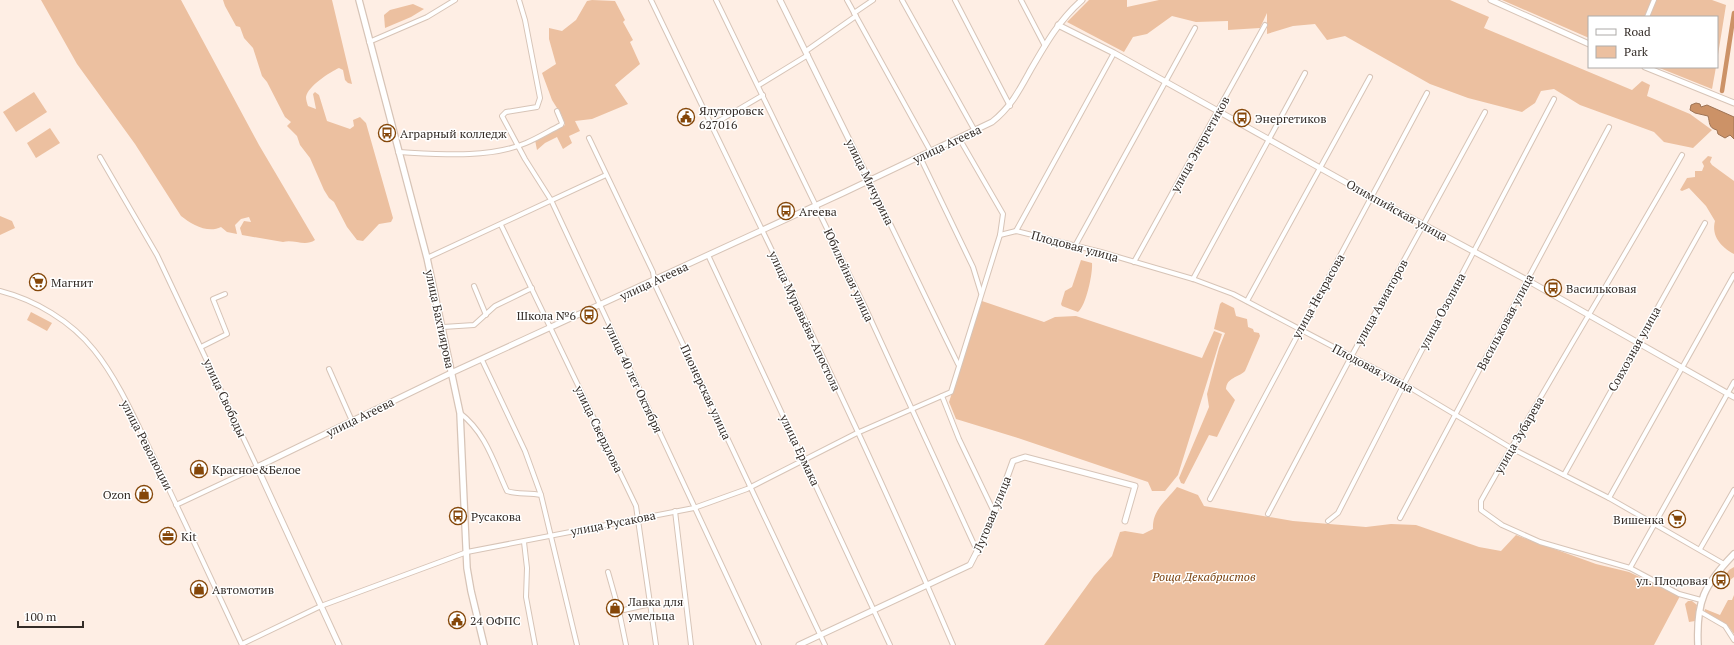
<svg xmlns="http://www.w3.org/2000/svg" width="1734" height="645" font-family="'PT Serif',serif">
	<rect width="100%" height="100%" fill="#feeee4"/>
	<g fill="#ecc0a0">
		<path d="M41,0H181L259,145L315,240C305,247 294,239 283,242L242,235L240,228L244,221L251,222L249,217L241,219L235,225L237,234L227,232L221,227C208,234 191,224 181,216L135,144L77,64Z"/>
		<path d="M223,0H332L352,84L348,83L345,80L343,70L339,68C330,72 308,86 306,97C306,100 307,103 308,106L316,109L313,94L315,92L319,95L327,121L350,129L354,126L353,120L360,117L366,123L393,218L391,222L379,224L363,241L357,240L347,227L334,202L329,198L324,190L310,158L300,145L297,136L287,126L291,122L285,117L267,82L262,76L253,48L244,38L240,27L236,26L225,6Z"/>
		<polygon points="592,0 615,1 625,20 623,22 633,40 630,42 640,64 615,85 628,104 592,119 575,121 580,131 569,136 572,143 563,149 557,137 545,143 537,150 535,140 565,125 562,116 552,100 542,73 556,64 549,39 549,28 562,31 576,20 587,1"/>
		<polygon points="1089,0 1127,0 1127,7 1159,0 1450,0 1489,17 1484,28 1632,90 1642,81 1650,85 1647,96 1690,114 1712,130 1693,148 1664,142 1654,132 1580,105 1554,89 1541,91 1535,103 1522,112 1468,98 1430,84 1345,36 1327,40 1315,24 1293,26 1267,34 1267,13 1260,28 1228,30 1228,21 1196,22 1172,16 1147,34 1133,37 1124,52 1067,22"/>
		<polygon points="1502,0 1712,0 1726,5 1717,61 1717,17 1589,17 1589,38"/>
		<polygon points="413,4 424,9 411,17 385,28 384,15 390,10"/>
		<polygon points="1657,67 1716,67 1712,89"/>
		<polygon points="34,92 47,112 16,132 3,112"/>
		<polygon points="50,128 60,143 36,158 27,143"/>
		<path d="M1708,156L1712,157L1710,162L1712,165L1734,181V254C1721,247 1711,236 1715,221L1706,206L1689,188L1682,191L1680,190L1687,178L1695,177V171H1702L1704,166L1702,162Z"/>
		<polygon points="0,216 12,221 15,228 0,235"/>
		<path d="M1081,260L1092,263C1093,273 1086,306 1078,312L1062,306L1061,304L1065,291L1072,287Z"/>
		<polygon points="982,301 1044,322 1055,317 1076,316 1202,358 1214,331 1222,334 1178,475 1165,491 1152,491 1148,482 1018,438 956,419 949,402"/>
		<path d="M1222,302L1234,308L1236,316L1247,319L1248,327L1253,329L1254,332L1259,333L1260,336L1245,371C1238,378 1227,377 1226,389L1235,400L1217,437L1209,435L1184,484L1181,483L1179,478L1209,407L1207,394L1219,348L1225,333L1214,329L1220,304Z"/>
		<polygon points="31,312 52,323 47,331 27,320"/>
		<path d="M1177,487L1198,495L1204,506L1293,521L1366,527L1391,524L1416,525L1479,547L1501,551L1516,535L1596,564L1629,572L1680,596L1654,645H1044L1094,576L1112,556L1120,532L1125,531L1143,534L1153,529C1152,510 1166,501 1177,487Z"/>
		<polygon points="1734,567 1734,577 1722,586 1721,582 1729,570"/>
		<polygon points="1734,595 1734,634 1728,626 1704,613 1705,609 1720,615 1728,600 1732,600"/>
		<polygon points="1688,601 1692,601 1697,605 1695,621 1689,622 1685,604"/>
	</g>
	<path fill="#cc9267" stroke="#9e7354" d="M1696,103L1700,104L1701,107L1707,105L1734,117V139L1730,135L1725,138L1718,134L1717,130C1708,128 1710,122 1708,116L1695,113L1690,110L1691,105Z"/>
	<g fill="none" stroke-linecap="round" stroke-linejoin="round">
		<polyline stroke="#cc9267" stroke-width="4.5" points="1722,91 1734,13"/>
		<g stroke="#d7c4b7" stroke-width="6">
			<g id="minor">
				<polyline points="519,0 525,20 540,98 537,107 506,112 502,116 525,159 551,200 759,645"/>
				<path d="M651,0C754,214 860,427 953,645"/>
				<polyline points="716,0 865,307 978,553"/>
				<polyline points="847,0 931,152"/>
				<polyline points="902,0 975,131"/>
				<polyline points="955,0 1010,106"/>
				<polyline points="1021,0 1045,46"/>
				<polyline points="854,13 873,0"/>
				<polyline points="1647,17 1654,0"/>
				<polyline points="369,42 427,17 455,0"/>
				<polyline points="806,51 856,16"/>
				<polyline points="759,85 808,55"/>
				<polyline points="712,125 763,95"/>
				<polyline points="589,138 653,272 655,285 825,645"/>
				<path d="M398,152C437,154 489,159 526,143C538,138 549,131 561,125L562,123L557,111"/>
				<path d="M1682,155C1616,271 1546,385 1481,501V510L1502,525L1540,542L1630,568L1679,594L1701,600"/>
				<polyline points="100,157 157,255 257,467 176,505"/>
				<polyline points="920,157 973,267 981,293"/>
				<polyline points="869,180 958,364"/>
				<polyline points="501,225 636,506 656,645"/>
				<polyline points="1016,231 1114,53"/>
				<polyline points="1000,235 1016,231 1101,252 1193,279 1233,294 1404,384 1511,448 1609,498 1724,564"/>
				<polyline points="1075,246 1195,28"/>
				<polyline points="708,255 890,645"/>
				<polyline points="427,258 606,175"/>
				<polyline points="1134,262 1265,25"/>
				<polyline points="1193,279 1305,73"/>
				<polyline points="474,286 486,315"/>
				<path d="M0,291C35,300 71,321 94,350C119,381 136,422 154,458C184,520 213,583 242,645"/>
				<polyline points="1247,301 1370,77"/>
				<polyline points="443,327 474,325 495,306 532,288"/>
				<polyline points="201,347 227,334 213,299 225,294"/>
				<polyline points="482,360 525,451 541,495"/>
				<polyline points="329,369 352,421"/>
				<polyline points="942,396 959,439 994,512"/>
				<path d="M460,413C486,433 494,463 507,491C518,495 529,492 541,495L577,645"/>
				<polyline points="1564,475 1705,223"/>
				<polyline points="1609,498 1734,275"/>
				<polyline points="1210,499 1427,93"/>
				<polyline points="675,511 691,645"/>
				<polyline points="1268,514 1351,357 1485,112"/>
				<polyline points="1400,518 1609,127"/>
				<polyline points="1328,521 1338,513 1404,384 1554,99"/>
				<polyline points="524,542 527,568 526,597 535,645"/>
				<polyline points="1700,549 1734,490"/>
				<polyline points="1630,568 1734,382"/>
				<polyline points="608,572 619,611 626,645"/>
				<polyline points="619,611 651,604"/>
				<polyline points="1699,611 1725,626 1734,640"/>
				<polyline points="242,644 321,606 467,552 694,508 747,489 857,433 951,392 1000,235 1003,214 959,138"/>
			</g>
		</g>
		<g stroke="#d7c4b7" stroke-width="7">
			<g id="tertiary">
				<polyline points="780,0 869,180"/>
				<polyline points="1491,0 1589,44"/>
				<polyline points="1058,25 1114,53 1372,197 1527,280 1734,397"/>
				<polyline points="1645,67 1734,103"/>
				<path d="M339,645L257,467L451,373L843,193L992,122C1010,108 1019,91 1030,71C1045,45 1059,20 1082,0"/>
				<polyline points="799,645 970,565 988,530 1013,461 1025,457 1135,486 1125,521"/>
			</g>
		</g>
		<g stroke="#d7c4b7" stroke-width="8">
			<g id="secondary">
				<polyline points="359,0 427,258 460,413 467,568 471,591 484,645"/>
				<path d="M1698,645C1696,601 1704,585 1734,554"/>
			</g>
		</g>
		<use href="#minor" stroke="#fff" stroke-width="4"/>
		<use href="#tertiary" stroke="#fff" stroke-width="5"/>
		<use href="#secondary" stroke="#fff" stroke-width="5.5"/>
	</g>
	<defs>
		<g id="civic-ring" transform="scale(0.9)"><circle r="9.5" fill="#fff" stroke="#854709" stroke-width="1.5"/><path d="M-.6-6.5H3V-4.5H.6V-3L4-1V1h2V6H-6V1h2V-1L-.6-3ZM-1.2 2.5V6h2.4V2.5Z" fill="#854709"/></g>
		<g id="bus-ring" transform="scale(0.9)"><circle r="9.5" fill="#fff" stroke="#854709" stroke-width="1.5"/><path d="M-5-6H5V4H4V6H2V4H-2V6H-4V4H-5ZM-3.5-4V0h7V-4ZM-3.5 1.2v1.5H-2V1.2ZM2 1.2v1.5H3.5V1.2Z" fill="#854709"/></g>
		<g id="supermarket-ring" transform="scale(0.9)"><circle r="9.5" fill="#fff" stroke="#854709" stroke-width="1.5"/><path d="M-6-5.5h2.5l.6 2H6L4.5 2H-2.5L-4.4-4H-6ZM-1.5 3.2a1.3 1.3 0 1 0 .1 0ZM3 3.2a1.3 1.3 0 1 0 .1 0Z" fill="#854709"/></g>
		<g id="shop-ring" transform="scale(0.9)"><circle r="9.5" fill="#fff" stroke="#854709" stroke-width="1.5"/><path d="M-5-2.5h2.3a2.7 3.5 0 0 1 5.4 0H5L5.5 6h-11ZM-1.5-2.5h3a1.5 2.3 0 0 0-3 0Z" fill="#854709"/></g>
		<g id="office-ring" transform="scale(0.9)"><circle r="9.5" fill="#fff" stroke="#854709" stroke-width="1.5"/><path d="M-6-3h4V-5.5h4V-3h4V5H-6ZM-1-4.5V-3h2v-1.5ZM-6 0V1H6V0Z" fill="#854709"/></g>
	</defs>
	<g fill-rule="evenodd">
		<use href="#civic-ring" x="686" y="117"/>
		<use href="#bus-ring" x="1242" y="118"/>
		<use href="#bus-ring" x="387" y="133"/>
		<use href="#bus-ring" x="786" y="211"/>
		<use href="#supermarket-ring" x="38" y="282"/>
		<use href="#bus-ring" x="1553" y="288"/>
		<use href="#bus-ring" x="589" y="315"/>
		<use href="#shop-ring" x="199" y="469"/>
		<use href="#shop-ring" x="144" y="494"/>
		<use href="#bus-ring" x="458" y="516"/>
		<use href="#supermarket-ring" x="1677" y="519"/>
		<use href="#office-ring" x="168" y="536"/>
		<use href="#bus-ring" x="1721" y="580"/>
		<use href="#shop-ring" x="199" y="589"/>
		<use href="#shop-ring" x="615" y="608"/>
		<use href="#civic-ring" x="457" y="620"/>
	</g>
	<g text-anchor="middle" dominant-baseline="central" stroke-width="3" stroke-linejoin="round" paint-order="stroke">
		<g font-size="12" fill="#342c27" stroke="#fff" text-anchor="start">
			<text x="699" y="110">Ялуторовск<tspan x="699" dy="14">627016</tspan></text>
			<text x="1255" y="118">Энергетиков</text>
			<text x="400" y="133">Аграрный колледж</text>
			<text x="799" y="211">Агеева</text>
			<text x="51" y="282">Магнит</text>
			<text x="1566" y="288">Васильковая</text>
			<text x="576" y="315" text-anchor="end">Школа №6</text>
			<text x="212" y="469">Красное&amp;Белое</text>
			<text x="131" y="494" text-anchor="end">Ozon</text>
			<text x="471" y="516">Русакова</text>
			<text x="1664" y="519" text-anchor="end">Вишенка</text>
			<text x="181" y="536">Kit</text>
			<text x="1708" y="580" text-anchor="end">ул. Плодовая</text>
			<text x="212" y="589">Автомотив</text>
			<text x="628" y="601">Лавка для<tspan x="628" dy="14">умельца</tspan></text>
			<text x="470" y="620">24 ОФПС</text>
		</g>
		<g font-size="12" fill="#342c27" stroke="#fff">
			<text transform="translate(947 144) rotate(-25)">улица Агеева</text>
			<text transform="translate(1200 144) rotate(-61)">улица Энергетиков</text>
			<text transform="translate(870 182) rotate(64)">улица Мичурина</text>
			<text transform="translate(1397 210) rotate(29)">Олимпийская улица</text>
			<text transform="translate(1075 246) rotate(15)">Плодовая улица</text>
			<text transform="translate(849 275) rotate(65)">Юбилейная улица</text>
			<text transform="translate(654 281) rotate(-25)">улица Агеева</text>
			<text transform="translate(1318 296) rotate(-61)">улица Некрасова</text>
			<text transform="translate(1381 302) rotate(-61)">улица Авиаторов</text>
			<text transform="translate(1442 311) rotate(-62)">улица Озолина</text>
			<text transform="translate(440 319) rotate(78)">улица Бахтиярова</text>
			<text transform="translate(805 321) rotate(65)">улица Муравьёва-Апостола</text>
			<text transform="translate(1505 322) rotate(-62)">Васильковая улица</text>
			<text transform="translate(1634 349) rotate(-61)">Совхозная улица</text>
			<text transform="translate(1373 368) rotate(28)">Плодовая улица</text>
			<text transform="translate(634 378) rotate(65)">улица 40 лет Октября</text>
			<text transform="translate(706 392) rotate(65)">Пионерская улица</text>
			<text transform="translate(225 398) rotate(65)">улица Свободы</text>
			<text transform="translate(360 417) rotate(-26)">улица Агеева</text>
			<text transform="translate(599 429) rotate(64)">улица Свердлова</text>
			<text transform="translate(1519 435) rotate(-60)">улица Зубарева</text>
			<text transform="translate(147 445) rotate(63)">улица Революции</text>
			<text transform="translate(800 450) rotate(65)">улица Ермака</text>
			<text transform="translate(992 514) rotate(-68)">Луговая улица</text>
			<text transform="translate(613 523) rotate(-11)">улица Русакова</text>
		</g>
		<g font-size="12" font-style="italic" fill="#7a4310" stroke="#fff">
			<text x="1204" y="576">Роща Декабристов</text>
		</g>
	</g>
	<rect x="1588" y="16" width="130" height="52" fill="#ffffff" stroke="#aeaba9"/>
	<rect x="1596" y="29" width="20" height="6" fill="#ffffff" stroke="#aeaba9"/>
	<text x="1624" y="36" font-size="12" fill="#342c27">Road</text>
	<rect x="1596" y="46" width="20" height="12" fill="#ecc0a0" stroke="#aeaba9"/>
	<text x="1624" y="56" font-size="12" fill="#342c27">Park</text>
	<path d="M18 621v6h65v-6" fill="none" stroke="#342c27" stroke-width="2"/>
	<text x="24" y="621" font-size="12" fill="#342c27" stroke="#ffffff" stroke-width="3" paint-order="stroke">100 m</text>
</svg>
